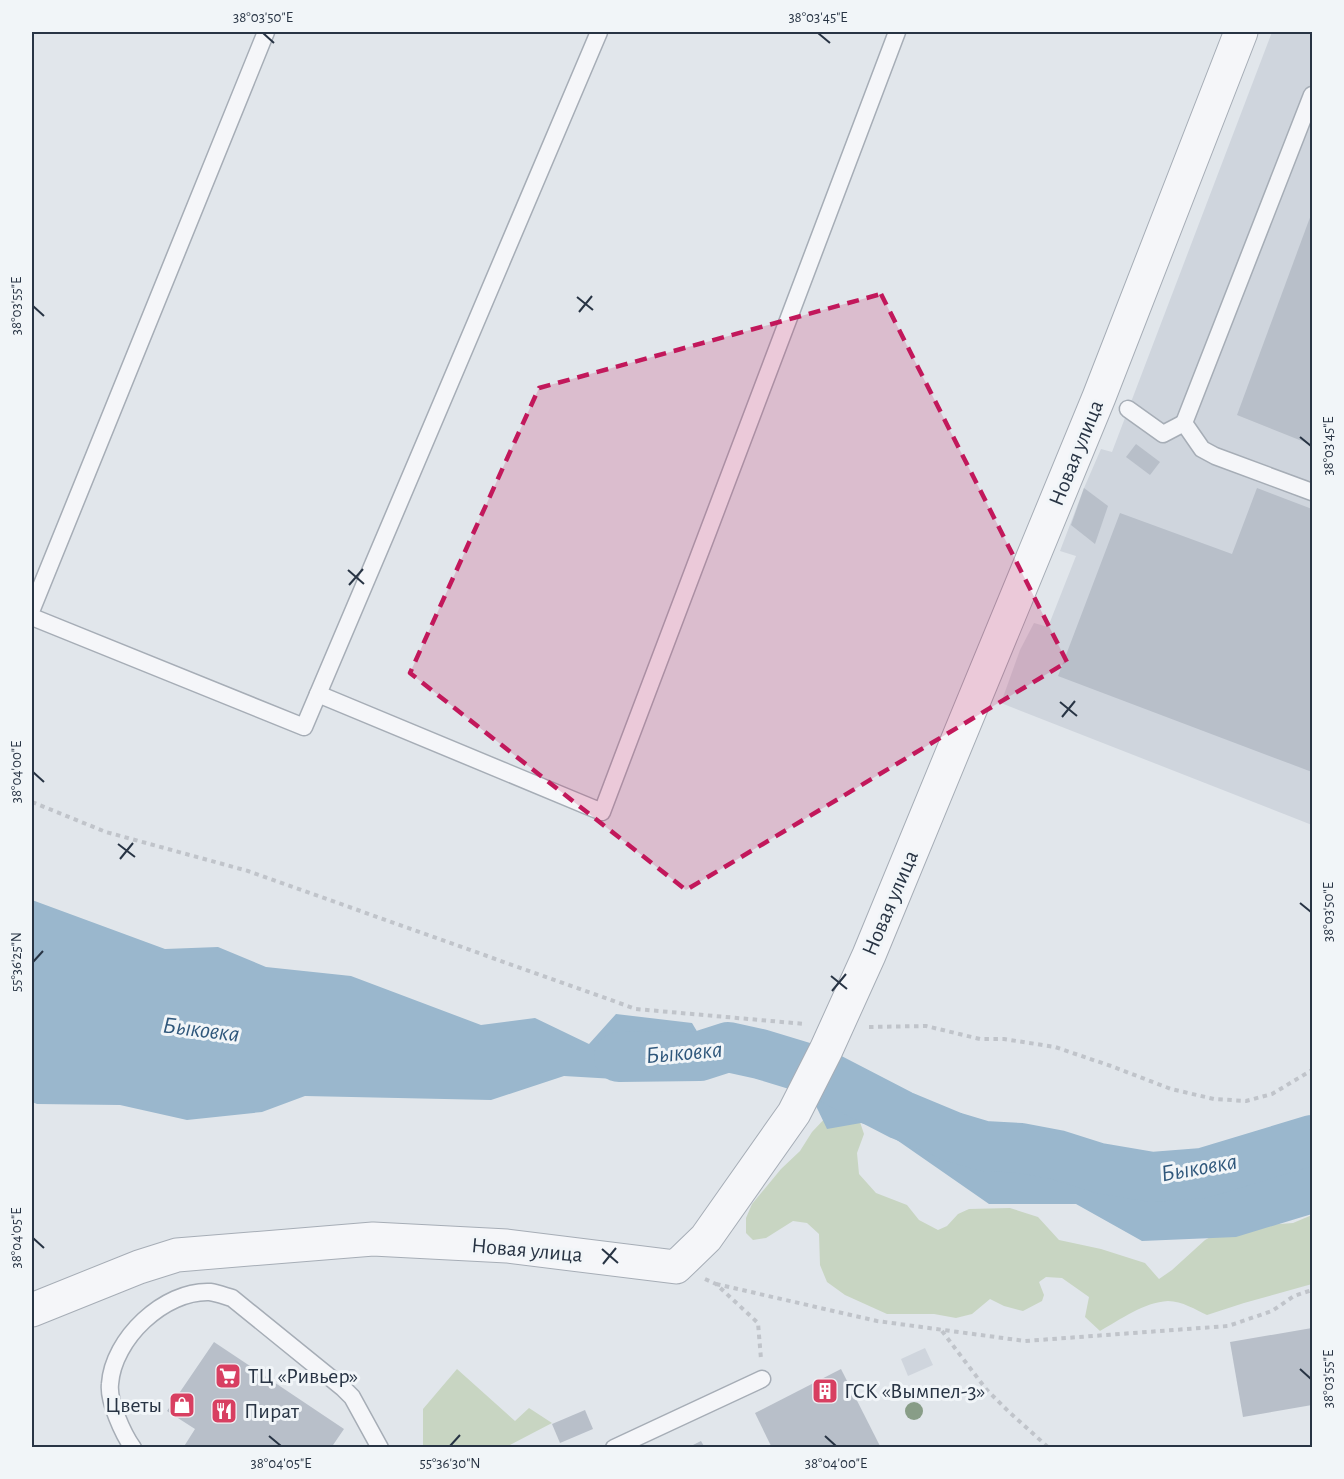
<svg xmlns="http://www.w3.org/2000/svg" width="1344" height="1479" font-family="'Alegreya Sans',sans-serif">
	<rect width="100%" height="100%" fill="#e1e6eb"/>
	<g fill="#cfd5dd">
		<polygon points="1272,32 1312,32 1312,825 1001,703 1020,650 1034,623 1048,627 1076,556 1060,551 1084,488 1101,449 1112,452"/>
		<polygon points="925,1348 933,1365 908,1376 901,1359"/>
	</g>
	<g fill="#c8d5c2">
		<path d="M830,1113L859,1119L864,1134L857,1153L859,1174L876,1193L907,1205L919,1220L938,1230L947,1226L958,1214L969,1209L1010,1208L1038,1217L1059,1240L1101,1249L1145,1263L1159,1279L1172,1270L1205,1240L1227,1228L1293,1223L1312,1215V1284L1244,1303L1207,1315C1196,1310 1182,1301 1168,1301C1144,1302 1120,1320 1100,1331L1085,1317L1089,1297L1062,1278L1046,1277L1039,1282L1044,1295L1042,1301L1023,1311L1004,1306L990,1299L972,1314L956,1318L934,1314H887L845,1295L827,1282L820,1265L819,1234L807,1223L793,1221L766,1238L753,1240L746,1233V1218L752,1204L781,1169L800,1151L812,1132Z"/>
		<polygon points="457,1369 515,1421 529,1408 552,1423 506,1447 423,1447 423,1409"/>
	</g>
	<g fill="#9ab7cd">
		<polygon points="32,900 165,949 218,947 266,967 351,976 481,1025 535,1018 589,1044 616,1014 692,1023 704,1043 674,1068 615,1079 564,1076 491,1100 305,1096 262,1112 187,1120 120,1105 37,1104 32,1102"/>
		<polygon points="841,1088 951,1155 1034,1175 1211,1186 1312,1155 1312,1214 1236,1237 1142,1241 1076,1204 989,1204 881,1129 861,1123 827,1129 816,1106 827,1089"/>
	</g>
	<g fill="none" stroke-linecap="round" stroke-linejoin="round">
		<polyline stroke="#9ab7cd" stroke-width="50" points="619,1057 700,1056 728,1047 760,1054 816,1071 901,1115 954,1137 984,1146 1021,1148 1058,1155 1099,1168 1152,1177 1203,1173 1312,1140"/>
	</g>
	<g fill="#b8bfc9">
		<polygon points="1312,212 1312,445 1237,415"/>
		<polygon points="1136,444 1160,462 1150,475 1126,457"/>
		<polygon points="1084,488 1108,506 1095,544 1071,525"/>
		<polygon points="1257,488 1312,509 1312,772 1058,676 1120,513 1232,554"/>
		<polygon points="1312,1328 1312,1405 1243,1417 1230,1342"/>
		<polygon points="214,1342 344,1429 331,1448 183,1448 195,1429 167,1411"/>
		<polygon points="841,1369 881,1448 772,1448 755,1413"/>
		<polygon points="585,1410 593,1429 560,1443 552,1424"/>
		<polygon points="701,1441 705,1448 687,1448"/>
	</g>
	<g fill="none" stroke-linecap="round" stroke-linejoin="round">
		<g stroke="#a6adb6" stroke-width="19">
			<g id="service">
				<polyline points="1312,95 1184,423 1202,449 1215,456 1312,492"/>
				<polyline points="1128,409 1163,434 1184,423"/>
				<polyline points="32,609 266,32"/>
				<polyline points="32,617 304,727 599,32"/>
				<polyline points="318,694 602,812 897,32"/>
				<path d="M133,1448C123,1434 108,1401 110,1384C113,1339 164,1290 210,1292C217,1293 225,1296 232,1298L343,1388L352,1397L380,1448"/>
				<polyline points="614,1448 762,1379"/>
			</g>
		</g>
		<g stroke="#a6adb6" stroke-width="35">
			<polyline id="minor" points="32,1310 139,1267 177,1255 373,1239 507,1246 676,1267 706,1238 794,1113 826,1050 869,955 1099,397 1241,32"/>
		</g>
		<g stroke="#c0c4ca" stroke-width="4" stroke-dasharray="4.5 4.5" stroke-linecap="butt">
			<polyline points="32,802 106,832 248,871 636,1009 805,1024"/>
			<polyline points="869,1027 926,1026 980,1039 1004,1039 1055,1047 1111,1066 1171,1089 1214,1099 1246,1101 1272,1094 1312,1070"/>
			<polyline points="705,1279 716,1284 758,1323 761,1359"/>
			<polyline points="716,1284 877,1321 1025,1341 1228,1326 1272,1311 1294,1296 1312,1290"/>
			<polyline points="942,1331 986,1389 1009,1412 1049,1448"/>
		</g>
		<use href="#service" stroke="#f5f6f9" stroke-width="16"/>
		<use href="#minor" stroke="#f5f6f9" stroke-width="33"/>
	</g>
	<circle fill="#889d87" cx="914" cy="1411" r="9"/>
	<path fill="#c2185b" fill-opacity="0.2" stroke="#c2185b" stroke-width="4.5" stroke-dasharray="12 8" stroke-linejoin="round" d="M881,294L1067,662L686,890L410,673L539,388Z"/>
	<path fill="none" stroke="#283444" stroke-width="2" d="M263,33L274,43M818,33L830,43M577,297L593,310M33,306L44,316M579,312L592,296M1300,437L1311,446M348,570L364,584M349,585L363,569M1060,702L1077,716M1062,717L1075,701M33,772L44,782M118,844L135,857M120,859L133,843M1300,903L1311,912M33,962L43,951M831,976L847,989M832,991L846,974M33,1238L44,1248M602,1249L618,1263M603,1264L616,1248M1300,1369L1311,1379M269,1436L281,1446M825,1436L836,1446M450,1446L460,1435"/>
	<defs>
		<g id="supermarket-square" transform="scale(1.35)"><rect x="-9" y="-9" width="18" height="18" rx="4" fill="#d83f61" stroke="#f1f5f8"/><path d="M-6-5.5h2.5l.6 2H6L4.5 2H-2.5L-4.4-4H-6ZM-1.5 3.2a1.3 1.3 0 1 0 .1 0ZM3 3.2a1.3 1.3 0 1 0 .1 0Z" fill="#fff"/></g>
		<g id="building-square" transform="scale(1.35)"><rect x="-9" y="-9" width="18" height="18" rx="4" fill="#d83f61" stroke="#f1f5f8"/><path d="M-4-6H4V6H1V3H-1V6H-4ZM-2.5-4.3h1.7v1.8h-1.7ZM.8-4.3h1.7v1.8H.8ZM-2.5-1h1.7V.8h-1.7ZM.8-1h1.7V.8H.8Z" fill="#fff"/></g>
		<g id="shop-square" transform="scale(1.35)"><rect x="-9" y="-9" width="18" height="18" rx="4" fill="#d83f61" stroke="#f1f5f8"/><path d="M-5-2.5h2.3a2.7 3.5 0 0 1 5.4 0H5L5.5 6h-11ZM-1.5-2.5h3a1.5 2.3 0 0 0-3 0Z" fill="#fff"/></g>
		<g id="restaurant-square" transform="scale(1.35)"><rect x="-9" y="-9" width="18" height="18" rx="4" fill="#d83f61" stroke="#f1f5f8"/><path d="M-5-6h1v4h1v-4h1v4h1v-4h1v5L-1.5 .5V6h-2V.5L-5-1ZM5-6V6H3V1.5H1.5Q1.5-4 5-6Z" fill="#fff"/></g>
	</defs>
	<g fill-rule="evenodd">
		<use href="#supermarket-square" x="228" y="1376"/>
		<use href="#building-square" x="825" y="1391"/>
		<use href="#shop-square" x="182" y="1405"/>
		<use href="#restaurant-square" x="224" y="1411"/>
	</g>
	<g text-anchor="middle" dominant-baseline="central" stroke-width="6" stroke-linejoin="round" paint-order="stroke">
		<g font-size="22" fill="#283444" stroke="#f1f5f8">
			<text transform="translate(1076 453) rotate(-68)">Новая улица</text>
			<text transform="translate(890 903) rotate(-67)">Новая улица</text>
			<text transform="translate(527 1250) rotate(5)">Новая улица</text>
		</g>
		<g font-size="22" fill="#283444" stroke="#f1f5f8" text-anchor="start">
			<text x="248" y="1376">ТЦ «Ривьер»</text>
			<text x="844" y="1391">ГСК «Вымпел-3»</text>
			<text x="162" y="1405" text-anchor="end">Цветы</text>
			<text x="244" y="1411">Пират</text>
		</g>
		<g font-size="24" font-style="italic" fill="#2f577b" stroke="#f1f5f8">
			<text transform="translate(201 1030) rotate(7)">Быковка</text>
			<text transform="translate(684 1053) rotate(-5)">Быковка</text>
			<text transform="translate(1199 1168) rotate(-10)">Быковка</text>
		</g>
	</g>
	<rect width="1344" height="1479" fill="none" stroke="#f1f5f8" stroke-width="66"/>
	<rect x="33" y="33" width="1278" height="1413" fill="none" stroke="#283444" stroke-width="2"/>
	<g font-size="15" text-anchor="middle" fill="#283444">
		<text x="263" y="22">38°03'50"E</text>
		<text x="818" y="22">38°03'45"E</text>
		<text transform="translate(16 306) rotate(-90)" y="5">38°03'55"E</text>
		<text transform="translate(1328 446) rotate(-90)" y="5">38°03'45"E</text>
		<text transform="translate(16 772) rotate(-90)" y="5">38°04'00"E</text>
		<text transform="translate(1328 912) rotate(-90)" y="5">38°03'50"E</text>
		<text transform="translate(16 962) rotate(-90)" y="5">55°36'25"N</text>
		<text transform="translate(16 1238) rotate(-90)" y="5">38°04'05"E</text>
		<text transform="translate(1328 1379) rotate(-90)" y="5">38°03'55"E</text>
		<text x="281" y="1468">38°04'05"E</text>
		<text x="450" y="1468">55°36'30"N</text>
		<text x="836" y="1468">38°04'00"E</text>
	</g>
</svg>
